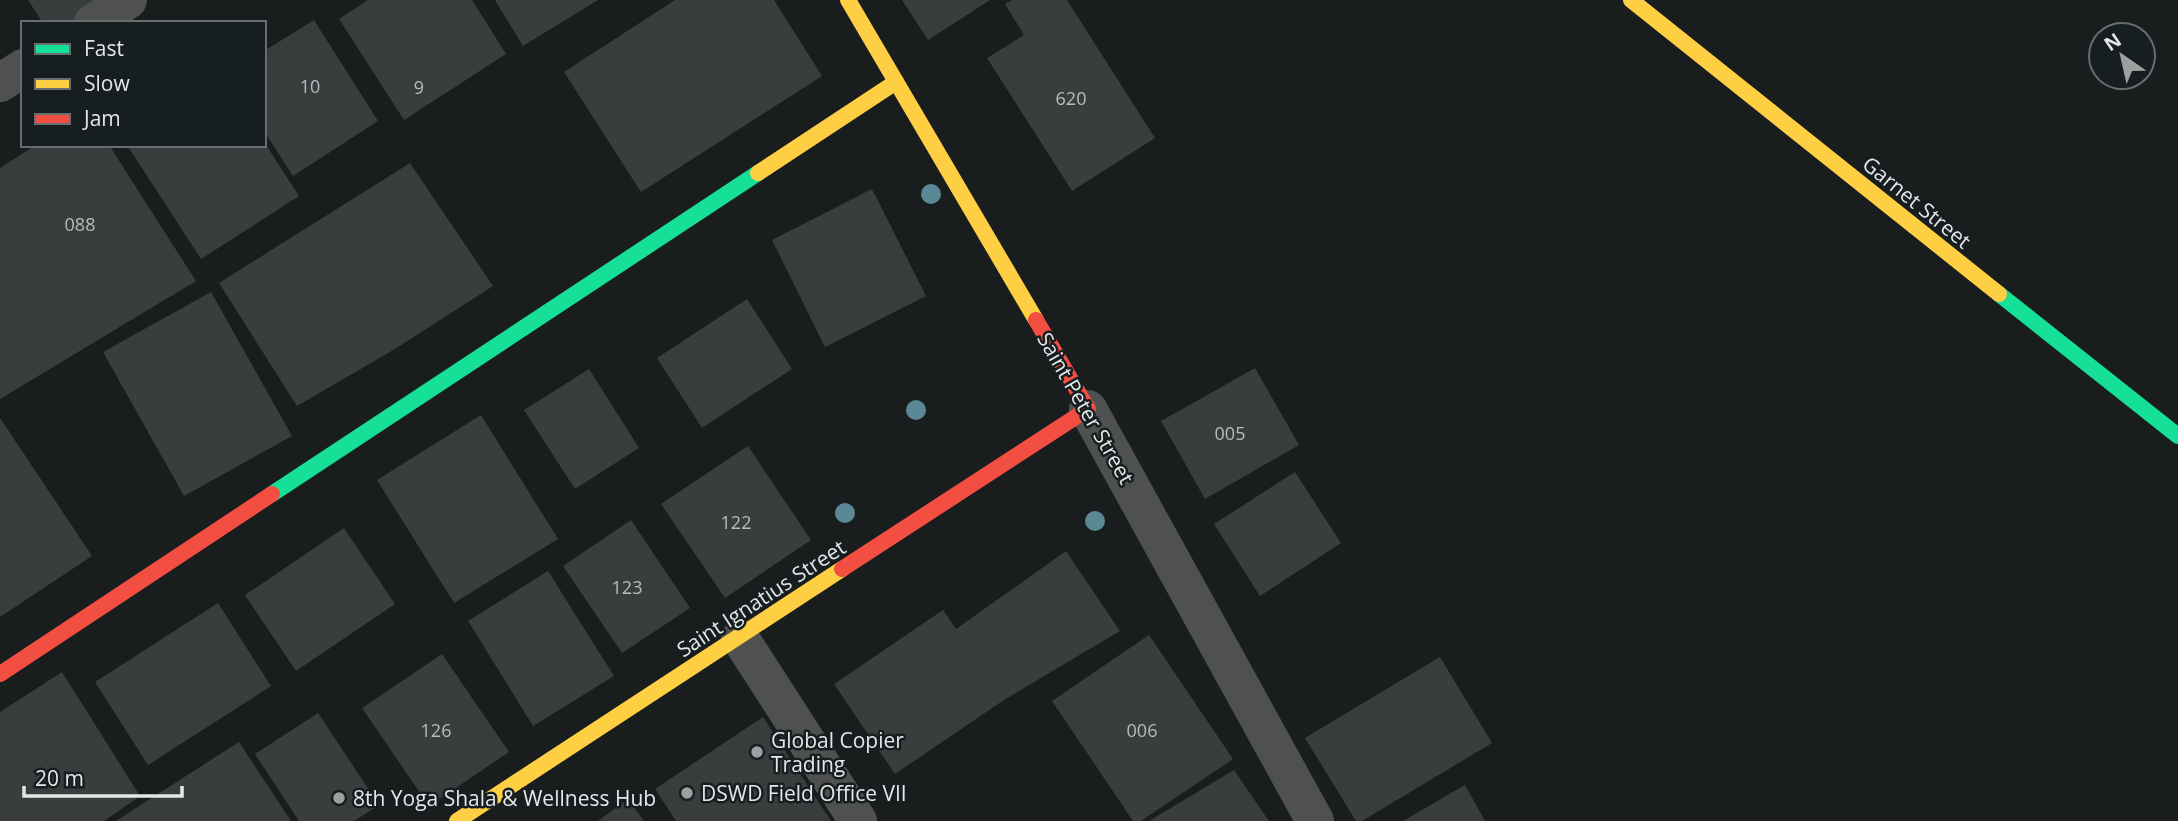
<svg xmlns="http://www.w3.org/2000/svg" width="2178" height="821" font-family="'Open Sans',sans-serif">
	<rect width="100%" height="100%" fill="#191d1d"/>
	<g fill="#3a3d3e">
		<polygon points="28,0 105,0 70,23 43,23"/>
		<polygon points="368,0 472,0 506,54 404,120 339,19"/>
		<polygon points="495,0 598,0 523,46"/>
		<polygon points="675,0 774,0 822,76 641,192 564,72"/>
		<polygon points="902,0 990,0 928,40"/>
		<polygon points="1012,0 1067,0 1155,138 1072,191 987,58 1024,35 1005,4"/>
		<polygon points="314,20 378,121 293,176 264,131 264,51"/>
		<polygon points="36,145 109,145 196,281 0,399 0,168"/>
		<polygon points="127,145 266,145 299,196 201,259"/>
		<polygon points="410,163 493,286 395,349 297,406 219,283"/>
		<polygon points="872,189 926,296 825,347 772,240"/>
		<polygon points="211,292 292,436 184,496 103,352"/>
		<polygon points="747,299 792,369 702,428 657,358"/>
		<polygon points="1255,368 1299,445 1205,499 1161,421"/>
		<polygon points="589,369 639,448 575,489 524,410"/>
		<polygon points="481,415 558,539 454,603 377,480"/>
		<polygon points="0,418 92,556 0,617"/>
		<polygon points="748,446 811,540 725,598 661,504"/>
		<polygon points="1295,472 1341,543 1260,596 1214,524"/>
		<polygon points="631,520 690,608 622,653 563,566"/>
		<polygon points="344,528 395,604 296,671 245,595"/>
		<polygon points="1066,551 1120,631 1004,700 895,774 834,684 943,610 956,629"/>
		<polygon points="548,571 614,676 533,726 468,621"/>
		<polygon points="218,603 271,686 148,765 95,682"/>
		<polygon points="1149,635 1233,759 1141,821 1133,821 1052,701"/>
		<polygon points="442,654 509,752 429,806 362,708"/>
		<polygon points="1440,657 1492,743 1362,821 1356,821 1305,738"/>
		<polygon points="62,672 140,796 104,821 0,821 0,712"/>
		<polygon points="318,713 379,805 354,821 299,821 255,754"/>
		<polygon points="763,717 831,821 676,821 655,789"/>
		<polygon points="239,742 291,821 116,821 136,808"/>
		<polygon points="1234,770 1269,821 1149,821"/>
		<polygon points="1465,785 1485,821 1403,821"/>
		<polygon points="628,799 644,821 598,821"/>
	</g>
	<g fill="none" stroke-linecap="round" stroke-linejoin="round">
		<g stroke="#4f5050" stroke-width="38">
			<polyline points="93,23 128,0"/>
			<polyline points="0,83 23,68"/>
			<polyline points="1088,409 1315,821"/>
			<polyline points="740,638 858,821"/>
		</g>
		<g stroke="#16e098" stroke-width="16">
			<polyline points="1999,294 2178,436"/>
			<polyline points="272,494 758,173"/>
		</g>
		<g stroke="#ffcf43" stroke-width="16">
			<polyline points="848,0 1036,320"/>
			<polyline points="1631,0 1999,294"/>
			<polyline points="758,173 896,82"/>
			<polyline points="457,821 842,569"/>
		</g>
		<g stroke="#f24e42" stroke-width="16">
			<polyline points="842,569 1088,409 1036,320"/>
			<polyline points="0,674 272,494"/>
		</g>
	</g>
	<g fill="#5a8995">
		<circle cx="931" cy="194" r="10"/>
		<circle cx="916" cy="410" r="10"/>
		<circle cx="845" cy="513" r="10"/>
		<circle cx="1095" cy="521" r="10"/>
	</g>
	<g fill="#9ca0a1" stroke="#171e1f" stroke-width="2.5">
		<circle cx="757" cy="752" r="7"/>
		<circle cx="687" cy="793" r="7"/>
		<circle cx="339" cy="798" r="7"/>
	</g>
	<g text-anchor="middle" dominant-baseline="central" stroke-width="5" stroke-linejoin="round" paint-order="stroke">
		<g font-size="18" fill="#b8bcbe">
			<text x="310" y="86">10</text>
			<text x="419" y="87">9</text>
			<text x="1071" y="98">620</text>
			<text x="80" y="224">088</text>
			<text x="1230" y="433">005</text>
			<text x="736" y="522">122</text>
			<text x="627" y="587">123</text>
			<text x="436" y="730">126</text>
			<text x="1142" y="730">006</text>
		</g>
		<g font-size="21" fill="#e2e7e8" stroke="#171e1f">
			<text transform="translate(1917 202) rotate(39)">Garnet Street</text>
			<text transform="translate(1086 408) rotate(60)">Saint Peter Street</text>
			<text transform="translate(761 598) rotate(-33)">Saint Ignatius Street</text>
		</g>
		<g font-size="21" fill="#e2e7e8" stroke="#171e1f" text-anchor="start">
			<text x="771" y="740">Global Copier<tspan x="771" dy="24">Trading</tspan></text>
			<text x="701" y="793">DSWD Field Office VII</text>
			<text x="353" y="798">8th Yoga Shala &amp; Wellness Hub</text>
		</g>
	</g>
	<rect x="21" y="21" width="245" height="126" fill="#171e1f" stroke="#686e6f" stroke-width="2"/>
	<rect x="35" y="44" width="35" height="10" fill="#16e098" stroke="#686e6f" stroke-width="2"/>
	<text x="84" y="56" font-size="21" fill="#e2e7e8">Fast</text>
	<rect x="35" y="79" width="35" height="10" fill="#ffcf43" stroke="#686e6f" stroke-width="2"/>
	<text x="84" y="91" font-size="21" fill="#e2e7e8">Slow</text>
	<rect x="35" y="114" width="35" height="10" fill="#f24e42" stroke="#686e6f" stroke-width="2"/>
	<text x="84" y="126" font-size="21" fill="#e2e7e8">Jam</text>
	<g transform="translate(2122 56) rotate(326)"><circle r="33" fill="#171e1f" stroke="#686e6f" stroke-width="2"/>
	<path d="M0-5L12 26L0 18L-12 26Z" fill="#9ca0a1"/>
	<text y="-10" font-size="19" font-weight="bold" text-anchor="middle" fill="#e2e7e8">N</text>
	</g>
	<path d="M24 786v10h158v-10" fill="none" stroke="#e2e7e8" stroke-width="3.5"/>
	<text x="35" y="786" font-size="21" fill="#e2e7e8" stroke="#171e1f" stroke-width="5" paint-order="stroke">20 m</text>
</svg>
